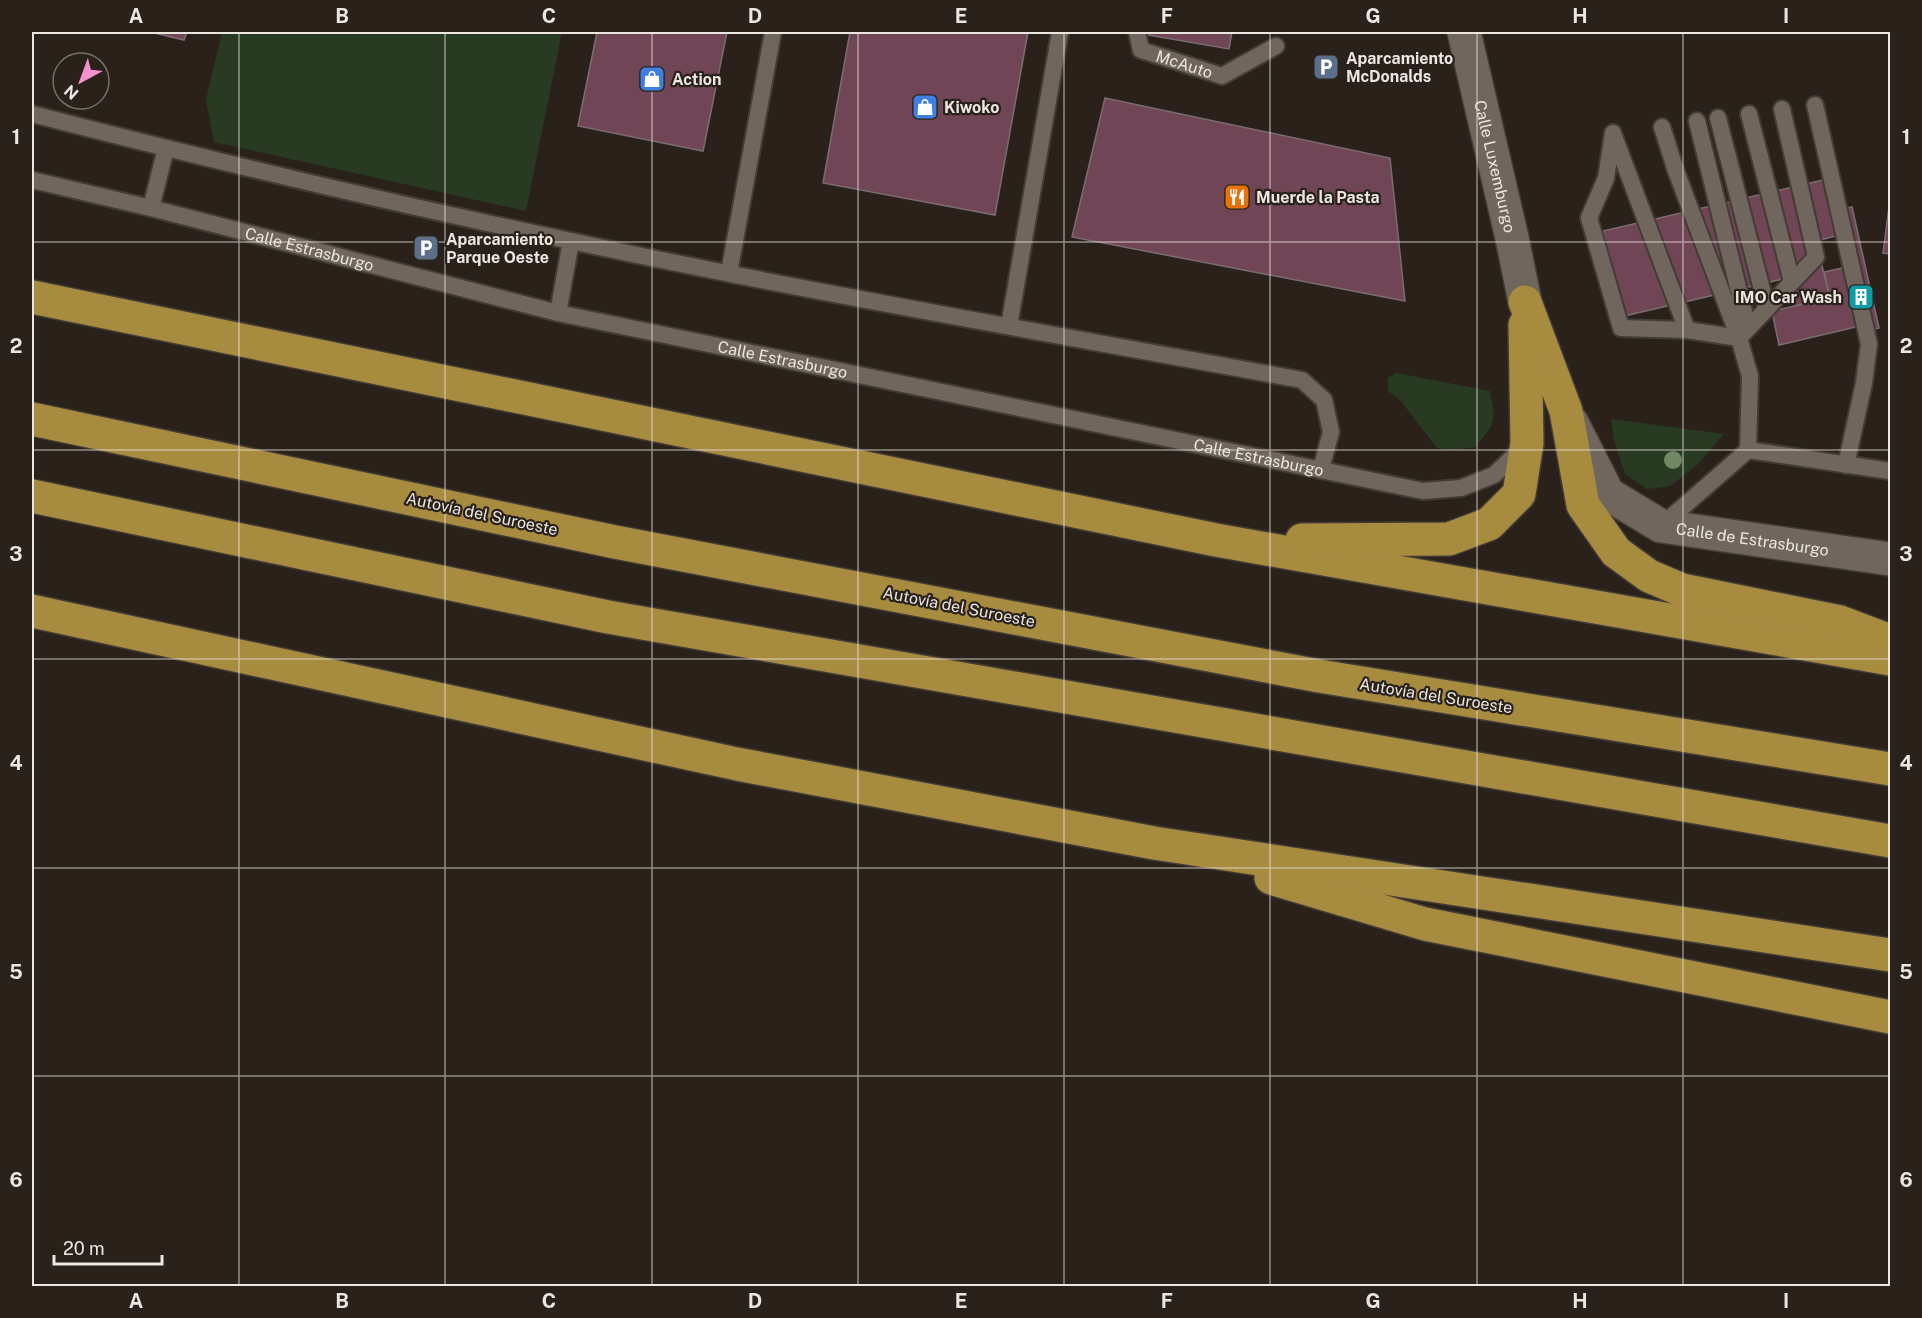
<svg xmlns="http://www.w3.org/2000/svg" width="1922" height="1318" font-family="'Public Sans',sans-serif">
	<rect width="100%" height="100%" fill="#2a221a"/>
	<g fill="#293a23">
		<polygon points="222,32 562,32 526,211 214,142 206,100"/>
		<path d="M1396,373L1490,391C1496,421 1496,423 1475,447L1452,450L1437,448L1400,400L1388,391V378Z"/>
		<polygon points="1611,419 1724,434 1697,465 1670,486 1647,489 1625,474 1615,444"/>
	</g>
	<g fill="#704556" stroke="#7b6d72" stroke-width="1.5">
		<polygon points="150,32 187,32 184,40"/>
		<polygon points="597,32 727,32 703,151 578,126"/>
		<polygon points="850,32 1028,32 995,215 823,183"/>
		<polygon points="1143,32 1232,32 1229,49 1142,34"/>
		<polygon points="1105,98 1390,158 1405,301 1072,237"/>
		<polygon points="1823,180 1836,236 1816,241 1830,298 1794,306 1787,278 1624,316 1603,231"/>
		<polygon points="1852,207 1879,328 1858,333 1830,212"/>
		<polygon points="1889,207 1890,207 1890,254 1883,253"/>
		<polygon points="1843,268 1856,327 1779,345 1772,311 1830,298 1824,272"/>
	</g>
	<g fill="none" stroke-linecap="round" stroke-linejoin="round">
		<g stroke="#433c35" stroke-width="20">
			<g id="service">
				<path id="s1" d="M1137,32L1141,50L1222,76L1276,46"/>
				<polyline points="1815,105 1869,344 1864,383 1846,465"/>
				<path d="M32,114C210,160 391,203 571,241C813,293 1058,335 1302,380L1324,400L1331,432L1321,469"/>
				<polyline points="1749,114 1792,282"/>
				<polyline points="1718,118 1767,309"/>
				<polyline points="1697,121 1748,328"/>
				<polyline points="1662,127 1676,171 1739,338 1750,376 1748,450"/>
				<polyline points="1613,133 1606,178 1589,218 1621,328 1687,330"/>
				<polyline points="1614,136 1687,330 1739,338"/>
				<path id="s2" d="M32,180L151,208L558,313L1423,491L1461,488L1494,475L1522,448"/>
				<polyline points="151,208 166,148"/>
				<polyline points="729,273 773,32"/>
				<polyline points="558,313 571,241"/>
				<polyline points="1009,326 1060,32"/>
				<polyline points="1739,338 1816,257 1782,109"/>
				<polyline points="1661,526 1748,450 1890,471"/>
			</g>
		</g>
		<g stroke="#433c35" stroke-width="36">
			<g id="minor">
				<path id="s3" d="M1464,32L1512,238L1525,302"/>
				<path id="s4" d="M1572,423L1608,494L1661,526L1890,559"/>
			</g>
		</g>
		<g stroke="#433c35" stroke-width="36">
			<g id="motorway">
				<polyline points="32,297 1216,540 1890,659"/>
				<polyline points="1525,302 1566,411 1583,505 1616,552 1649,576 1682,590 1840,622 1890,641"/>
				<polyline points="32,419 615,542 1319,676 1890,769"/>
				<polyline points="32,496 608,617 1890,841"/>
				<polyline points="1302,540 1449,539 1489,524 1519,494 1527,443 1525,325"/>
				<polyline points="32,611 737,764 1154,843 1890,955"/>
				<polyline points="1271,878 1425,924 1890,1017"/>
			</g>
		</g>
		<use href="#service" stroke="#70665d" stroke-width="16"/>
		<use href="#minor" stroke="#70665d" stroke-width="33"/>
		<use href="#motorway" stroke="#a78b3f" stroke-width="33"/>
	</g>
	<circle fill="#728763" cx="1673" cy="460" r="9"/>
	<path fill="none" stroke="#ebe6e0" stroke-width="1.5" stroke-opacity="0.55" d="M239,32V1286M445,32V1286M652,32V1286M858,32V1286M1064,32V1286M1270,32V1286M1477,32V1286M1683,32V1286M32,242H1890M32,450H1890M32,659H1890M32,868H1890M32,1076H1890"/>
	<defs>
		<g id="parking-square" transform="scale(1.35)"><rect x="-9" y="-9" width="18" height="18" rx="4" fill="#5c6f8a" stroke="#2a221a"/><path d="M-3.5-5.5H1a3.5 3.5 0 0 1 0 7H-1V5.5H-3.5ZM-1-3.4V-.6H.8a1.4 1.4 0 0 0 0-2.8Z" fill="#fff"/></g>
		<g id="shop-square" transform="scale(1.35)"><rect x="-9" y="-9" width="18" height="18" rx="4" fill="#3f7fe0" stroke="#2a221a"/><path d="M-5-2.5h2.3a2.7 3.5 0 0 1 5.4 0H5L5.5 6h-11ZM-1.5-2.5h3a1.5 2.3 0 0 0-3 0Z" fill="#fff"/></g>
		<g id="restaurant-square" transform="scale(1.35)"><rect x="-9" y="-9" width="18" height="18" rx="4" fill="#e8710a" stroke="#2a221a"/><path d="M-5-6h1v4h1v-4h1v4h1v-4h1v5L-1.5 .5V6h-2V.5L-5-1ZM5-6V6H3V1.5H1.5Q1.5-4 5-6Z" fill="#fff"/></g>
		<g id="building-square" transform="scale(1.35)"><rect x="-9" y="-9" width="18" height="18" rx="4" fill="#0f9aa8" stroke="#2a221a"/><path d="M-4-6H4V6H1V3H-1V6H-4ZM-2.5-4.3h1.7v1.8h-1.7ZM.8-4.3h1.7v1.8H.8ZM-2.5-1h1.7V.8h-1.7ZM.8-1h1.7V.8H.8Z" fill="#fff"/></g>
	</defs>
	<g fill-rule="evenodd">
		<use href="#parking-square" x="1326" y="67"/>
		<use href="#shop-square" x="652" y="79"/>
		<use href="#shop-square" x="925" y="107"/>
		<use href="#restaurant-square" x="1237" y="197"/>
		<use href="#parking-square" x="426" y="248"/>
		<use href="#building-square" x="1861" y="297"/>
	</g>
	<g text-anchor="middle" dominant-baseline="central" stroke-width="4.5" stroke-linejoin="round" paint-order="stroke">
		<g font-size="16" font-weight="bold" fill="#ebe6e0" stroke="#2a221a" text-anchor="start">
			<text x="1346" y="58">Aparcamiento<tspan x="1346" dy="18">McDonalds</tspan></text>
			<text x="672" y="79">Action</text>
			<text x="944" y="107">Kiwoko</text>
			<text x="1256" y="197">Muerde la Pasta</text>
			<text x="446" y="239">Aparcamiento<tspan x="446" dy="18">Parque Oeste</tspan></text>
			<text x="1842" y="297" text-anchor="end">IMO Car Wash</text>
		</g>
		<g font-size="16" fill="#ebe6e0" stroke="#2a221a">
			<text stroke="none"><textPath href="#s1" startOffset="64">McAuto</textPath></text>
			<text stroke="none"><textPath href="#s3" startOffset="138">Calle Luxemburgo</textPath></text>
			<text stroke="none"><textPath href="#s2" startOffset="286">Calle Estrasburgo</textPath></text>
			<text stroke="none"><textPath href="#s2" startOffset="772">Calle Estrasburgo</textPath></text>
			<text stroke="none"><textPath href="#s2" startOffset="1258">Calle Estrasburgo</textPath></text>
			<text transform="translate(482 514) rotate(12)">Autovía del Suroeste</text>
			<text stroke="none"><textPath href="#s4" startOffset="234">Calle de Estrasburgo</textPath></text>
			<text transform="translate(959 607) rotate(11)">Autovía del Suroeste</text>
			<text transform="translate(1436 696) rotate(9)">Autovía del Suroeste</text>
		</g>
	</g>
	<rect width="1922" height="1318" fill="none" stroke="#2a221a" stroke-width="66"/>
	<g transform="translate(81 81) rotate(221)"><circle r="28" fill="#2a221a" stroke="#777069" stroke-width="1.5"/>
	<path d="M0-4.5L10 22L0 15L-10 22Z" fill="#f690cf"/>
	<text y="-9" font-size="16" font-weight="bold" text-anchor="middle" fill="#ebe6e0">N</text>
	</g>
	<path d="M54 1255v9h108v-9" fill="none" stroke="#ebe6e0" stroke-width="3"/>
	<text x="63" y="1255" font-size="18" fill="#ebe6e0" stroke="#2a221a" stroke-width="4.5" paint-order="stroke">20 m</text>
	<rect x="33" y="33" width="1856" height="1252" fill="none" stroke="#ebe6e0" stroke-width="2"/>
	<g font-size="20" text-anchor="middle" font-weight="bold" fill="#ebe6e0">
		<text x="136" y="23">A</text>
		<text x="342" y="23">B</text>
		<text x="549" y="23">C</text>
		<text x="755" y="23">D</text>
		<text x="961" y="23">E</text>
		<text x="1167" y="23">F</text>
		<text x="1373" y="23">G</text>
		<text x="1580" y="23">H</text>
		<text x="1786" y="23">I</text>
		<text x="16" y="144">1</text>
		<text x="1906" y="144">1</text>
		<text x="16" y="353">2</text>
		<text x="1906" y="353">2</text>
		<text x="16" y="561">3</text>
		<text x="1906" y="561">3</text>
		<text x="16" y="770">4</text>
		<text x="1906" y="770">4</text>
		<text x="16" y="979">5</text>
		<text x="1906" y="979">5</text>
		<text x="16" y="1187">6</text>
		<text x="1906" y="1187">6</text>
		<text x="136" y="1308">A</text>
		<text x="342" y="1308">B</text>
		<text x="549" y="1308">C</text>
		<text x="755" y="1308">D</text>
		<text x="961" y="1308">E</text>
		<text x="1167" y="1308">F</text>
		<text x="1373" y="1308">G</text>
		<text x="1580" y="1308">H</text>
		<text x="1786" y="1308">I</text>
	</g>
</svg>
